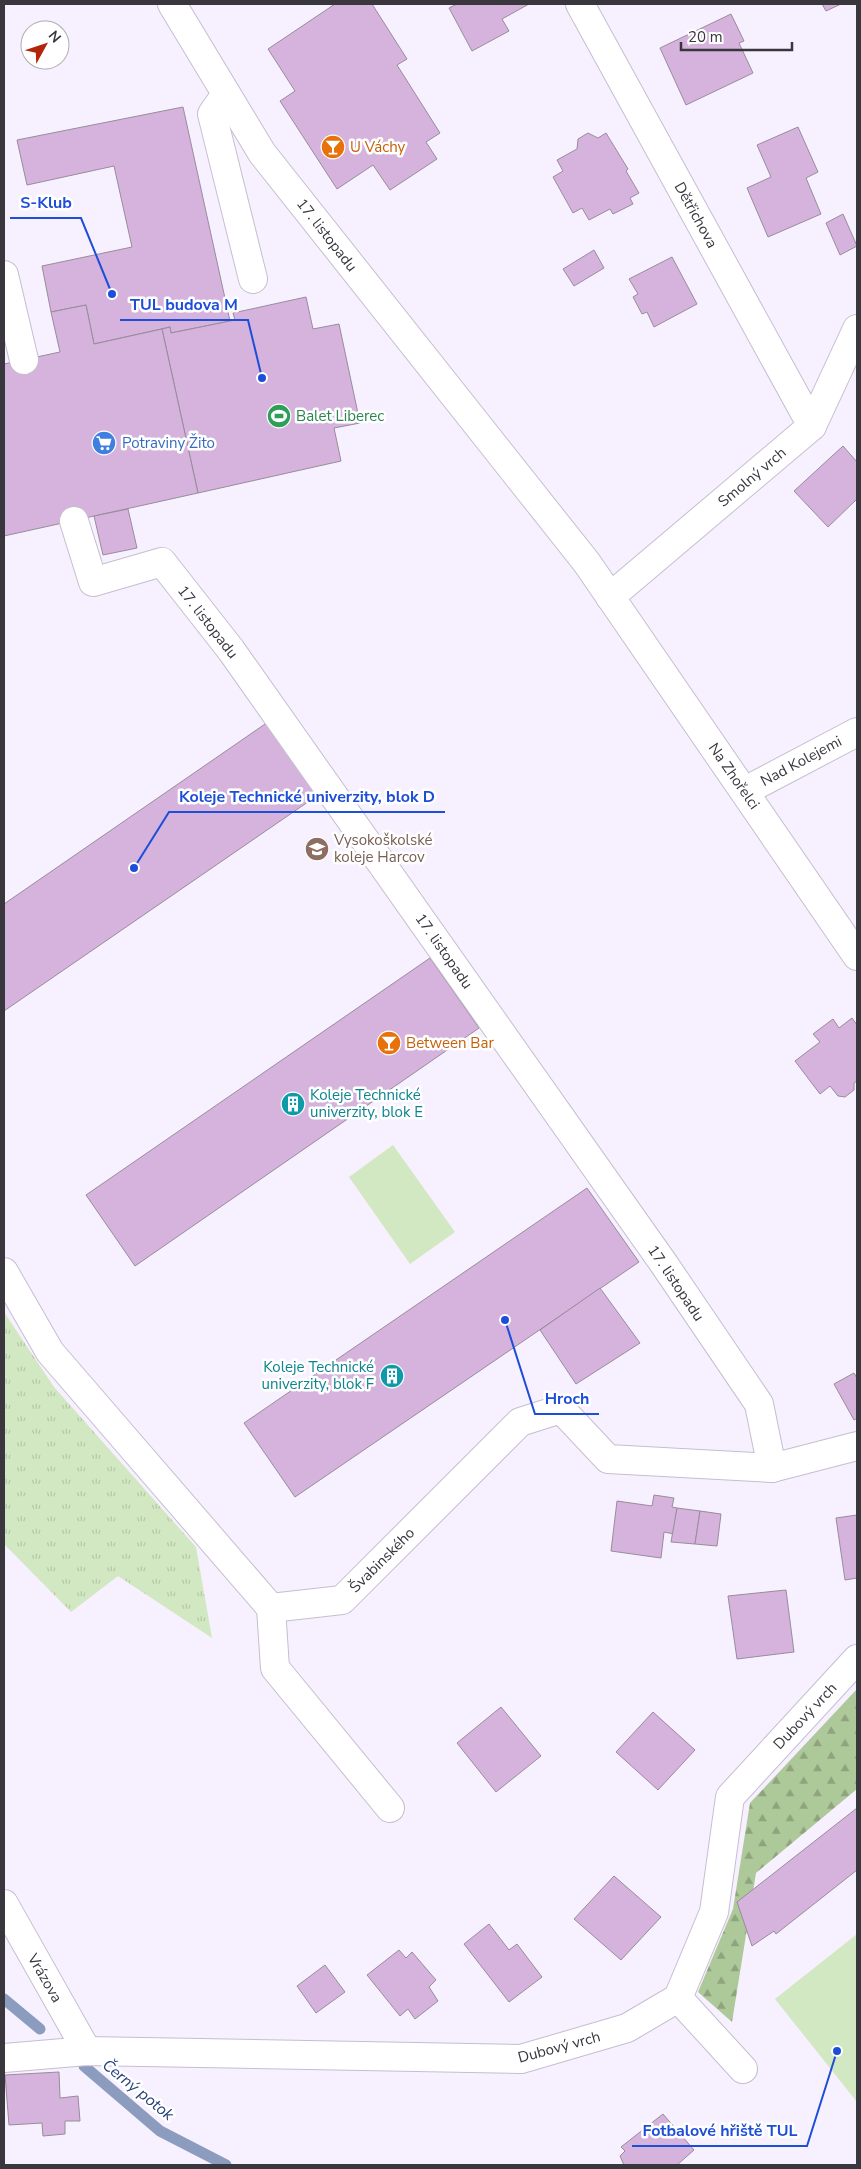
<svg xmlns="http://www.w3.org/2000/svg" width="861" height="2169" font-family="'Nunito Sans',sans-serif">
	<defs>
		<pattern id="grass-tufts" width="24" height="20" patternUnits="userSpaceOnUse" patternTransform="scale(1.25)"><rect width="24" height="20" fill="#d2e8c2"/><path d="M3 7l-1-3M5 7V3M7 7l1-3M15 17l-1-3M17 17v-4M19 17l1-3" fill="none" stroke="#b5c8a8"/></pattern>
		<pattern id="forest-firs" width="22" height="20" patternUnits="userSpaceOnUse" patternTransform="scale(1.25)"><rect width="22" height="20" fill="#adc899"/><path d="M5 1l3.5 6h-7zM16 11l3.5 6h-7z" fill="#8ea37e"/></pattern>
	</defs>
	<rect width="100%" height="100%" fill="#f7f0ff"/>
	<polygon fill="url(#grass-tufts)" points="4,1312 54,1387 196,1547 212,1638 118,1576 71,1612 4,1544"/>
	<polygon fill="url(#forest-firs)" points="857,1689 857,1789 756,1873 732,2022 698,1992 733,1909 750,1803"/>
	<g fill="#d2e8c2">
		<polygon points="393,1145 455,1232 410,1264 349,1177"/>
		<polygon points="857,1934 857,2102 775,1999"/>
	</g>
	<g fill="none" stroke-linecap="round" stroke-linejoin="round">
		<g stroke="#8b9cbe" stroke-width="11">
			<polyline points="4,1999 40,2029"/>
			<polyline points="84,2066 160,2131 226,2165"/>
		</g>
	</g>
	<g fill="#d5b3dd" stroke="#988c9b">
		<polygon points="335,4 372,4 407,59 397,65 440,133 426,142 437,159 390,190 373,165 337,189 280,101 295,91 268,49"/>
		<polygon points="457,4 529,4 502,19 509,31 472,51 449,8"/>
		<polygon points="822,4 841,4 826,11"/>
		<polygon points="731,14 744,41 739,43 753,73 686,105 660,48"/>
		<polygon points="183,107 230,321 171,333 170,327 94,344 86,305 51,312 42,266 132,247 114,166 27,185 17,140"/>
		<polygon points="798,127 818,172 806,178 821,214 768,237 747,188 771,177 757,145"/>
		<polygon points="588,133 598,138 606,133 628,169 626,171 639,193 630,198 633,204 613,214 610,209 589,220 582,208 573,213 553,177 563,171 557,160 577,149 578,139"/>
		<polygon points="843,214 857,246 840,255 826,223"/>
		<polygon points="594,250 604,268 574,286 563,269"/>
		<polygon points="672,257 697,304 654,327 647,312 642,314 633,297 638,294 629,279"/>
		<polygon points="306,297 313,329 339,324 360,423 334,428 341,461 198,493 162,329 170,327 171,333 235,320 233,313"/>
		<polygon points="86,305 94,344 162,329 198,493 4,536 4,364 60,352 51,312"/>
		<polygon points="843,446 857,462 857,499 828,527 794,491"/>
		<polygon points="128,509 137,548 103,555 94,516"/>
		<polygon points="268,722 318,795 4,1011 4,904"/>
		<polygon points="430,958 479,1028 135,1266 86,1195"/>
		<polygon points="852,1018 857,1025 857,1081 854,1083 854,1090 845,1097 838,1096 830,1086 820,1094 795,1061 820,1042 813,1034 833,1019 839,1028"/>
		<polygon points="587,1188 639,1262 295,1497 244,1423"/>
		<polygon points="600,1288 640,1343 576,1384 540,1330"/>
		<polygon points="854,1373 857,1378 857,1418 854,1420 834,1384"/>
		<polygon points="654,1495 674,1498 672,1507 677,1508 674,1534 664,1532 661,1558 611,1551 617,1501 652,1506"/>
		<polygon points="677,1508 700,1511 695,1544 671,1542"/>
		<polygon points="700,1511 721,1514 717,1546 695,1544"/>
		<polygon points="857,1515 857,1578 845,1580 836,1518"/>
		<polygon points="786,1590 794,1652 737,1659 728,1596"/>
		<polygon points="501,1707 541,1756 496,1792 457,1743"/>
		<polygon points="653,1712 695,1750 658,1790 616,1752"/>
		<polygon points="857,1808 857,1870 776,1934 774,1931 752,1946 737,1902"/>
		<polygon points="614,1876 661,1917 621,1960 574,1919"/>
		<polygon points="489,1924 509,1950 517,1944 542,1977 509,2002 464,1944"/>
		<polygon points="399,1950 406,1958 412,1952 436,1980 429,1987 438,2001 415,2019 408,2009 400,2016 367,1975"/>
		<polygon points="325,1965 345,1992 316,2013 297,1986"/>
		<polygon points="59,2072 60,2098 78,2096 80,2121 65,2121 65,2134 43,2136 42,2123 9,2125 5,2075"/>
		<polygon points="663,2114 694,2150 677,2165 624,2165 620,2156 625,2151 621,2147"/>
	</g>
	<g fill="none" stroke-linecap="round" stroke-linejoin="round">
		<g stroke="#c6bed0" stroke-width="30">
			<g id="minor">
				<polyline points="172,4 262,153 587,563 857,956"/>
				<polyline points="580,4 812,426"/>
				<polyline points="226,94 212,114 253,279"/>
				<polyline points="4,275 24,360"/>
				<polyline points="74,521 93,582 162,562 231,650 664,1264 759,1404 772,1468"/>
				<polyline points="610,597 812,426 857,329"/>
				<polyline points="745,791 857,732"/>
				<polyline points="4,1272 50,1352 271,1608 342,1600 520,1422 561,1409 608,1459 772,1468 857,1446"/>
				<polyline points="271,1608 275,1668 390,1808"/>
				<polyline points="4,1904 87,2051"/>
				<polyline points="678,1998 743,2069"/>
				<polyline points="4,2058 87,2051 521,2059 627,2028 678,1998 714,1912 730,1797 857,1659"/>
			</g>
		</g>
		<use href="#minor" stroke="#fff" stroke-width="28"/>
	</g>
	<defs>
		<g id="bar-disc" transform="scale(1.25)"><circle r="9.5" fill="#e8710a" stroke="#fff"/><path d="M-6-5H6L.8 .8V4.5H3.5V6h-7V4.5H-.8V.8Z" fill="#fff"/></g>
		<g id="stadium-disc" transform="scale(1.25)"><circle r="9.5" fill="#2e9e5b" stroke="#fff"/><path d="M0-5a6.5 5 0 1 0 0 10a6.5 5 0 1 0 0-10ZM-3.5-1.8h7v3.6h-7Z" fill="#fff"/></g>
		<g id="supermarket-disc" transform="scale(1.25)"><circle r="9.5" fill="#3f7fe0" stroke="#fff"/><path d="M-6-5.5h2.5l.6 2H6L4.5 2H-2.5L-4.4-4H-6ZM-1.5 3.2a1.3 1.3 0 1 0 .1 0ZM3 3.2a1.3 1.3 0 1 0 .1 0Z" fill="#fff"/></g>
		<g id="university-disc" transform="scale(1.25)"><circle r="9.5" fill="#8d6e63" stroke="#fff"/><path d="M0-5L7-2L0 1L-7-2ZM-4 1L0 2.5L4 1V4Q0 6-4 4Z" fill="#fff"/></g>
		<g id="building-disc" transform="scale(1.25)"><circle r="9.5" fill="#0f9aa8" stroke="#fff"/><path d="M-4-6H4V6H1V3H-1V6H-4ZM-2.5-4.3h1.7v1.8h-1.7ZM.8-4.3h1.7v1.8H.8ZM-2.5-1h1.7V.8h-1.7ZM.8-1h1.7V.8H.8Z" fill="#fff"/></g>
	</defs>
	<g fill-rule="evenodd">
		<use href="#bar-disc" x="333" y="147"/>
		<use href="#stadium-disc" x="279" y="416"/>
		<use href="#supermarket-disc" x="104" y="443"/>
		<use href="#university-disc" x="317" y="849"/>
		<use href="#bar-disc" x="389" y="1043"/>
		<use href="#building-disc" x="293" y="1104"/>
		<use href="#building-disc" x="392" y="1376"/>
	</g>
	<g text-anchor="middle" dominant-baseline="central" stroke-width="5" stroke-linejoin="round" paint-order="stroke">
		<g font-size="15" fill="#c56008" stroke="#fff" text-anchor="start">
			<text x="350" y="147">U Váchy</text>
			<text x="406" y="1043">Between Bar</text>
		</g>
		<g font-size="15" fill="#39363d" stroke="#fff">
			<text transform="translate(696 215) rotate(61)">Dětřichova</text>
			<text transform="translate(327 235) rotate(52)">17. listopadu</text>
			<text transform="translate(752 477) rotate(-40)">Smolný vrch</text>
			<text transform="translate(208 622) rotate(52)">17. listopadu</text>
			<text transform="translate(801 761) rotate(-28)">Nad Kolejemi</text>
			<text transform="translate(734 776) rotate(55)">Na Zhořelci</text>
			<text transform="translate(444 951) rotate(55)">17. listopadu</text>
			<text transform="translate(676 1283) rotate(56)">17. listopadu</text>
			<text transform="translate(382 1560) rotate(-45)">Švabinského</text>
			<text transform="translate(805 1716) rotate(-47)">Dubový vrch</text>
			<text transform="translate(45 1978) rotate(60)">Vrázova</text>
			<text transform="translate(559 2047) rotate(-15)">Dubový vrch</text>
		</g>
		<g font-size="15" fill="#27864d" stroke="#fff" text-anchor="start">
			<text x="296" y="416">Balet Liberec</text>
		</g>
		<g font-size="15" fill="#366cbe" stroke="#fff" text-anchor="start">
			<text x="122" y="443">Potraviny Žito</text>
		</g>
		<g font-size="15" fill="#785e54" stroke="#fff" text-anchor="start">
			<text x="334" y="840">Vysokoškolské<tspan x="334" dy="17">koleje Harcov</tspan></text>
		</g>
		<g font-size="15" fill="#0d838f" stroke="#fff" text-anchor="start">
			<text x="310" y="1095">Koleje Technické<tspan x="310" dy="17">univerzity, blok E</tspan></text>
			<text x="374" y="1367" text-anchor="end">Koleje Technické<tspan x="374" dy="17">univerzity, blok F</tspan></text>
		</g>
		<g font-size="16" font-style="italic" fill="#28447b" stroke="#fff">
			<text transform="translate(138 2090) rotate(39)">Černý potok</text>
		</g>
	</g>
	<path fill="none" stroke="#1d4ed8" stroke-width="2" d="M112 294L81 218H10M262 378L248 320H120M134 868L169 812H445M505 1320L535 1414H599M837 2051L807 2146H632"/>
	<g fill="#1d4ed8" stroke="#fff" stroke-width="2">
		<circle cx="112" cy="294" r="5"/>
		<circle cx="262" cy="378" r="5"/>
		<circle cx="134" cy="868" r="5"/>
		<circle cx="505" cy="1320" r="5"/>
		<circle cx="837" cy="2051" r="5"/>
	</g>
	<g font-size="16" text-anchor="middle" font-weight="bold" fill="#1d4ed8" stroke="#fff" stroke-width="5" stroke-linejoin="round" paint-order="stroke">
		<text x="46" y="208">S-Klub</text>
		<text x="184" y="310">TUL budova M</text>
		<text x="307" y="802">Koleje Technické univerzity, blok D</text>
		<text x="567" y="1404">Hroch</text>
		<text x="720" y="2136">Fotbalové hřiště TUL</text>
	</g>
	<rect width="861" height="2169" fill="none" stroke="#39363d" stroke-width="10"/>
	<g transform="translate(45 45) rotate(50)"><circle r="24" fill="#ffffff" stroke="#b0afb1"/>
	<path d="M0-4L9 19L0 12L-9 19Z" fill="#b2250a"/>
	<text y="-8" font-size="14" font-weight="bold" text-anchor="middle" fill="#39363d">N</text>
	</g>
	<path d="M681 42v8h111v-8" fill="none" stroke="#39363d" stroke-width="2.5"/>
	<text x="688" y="42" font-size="15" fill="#39363d" stroke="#ffffff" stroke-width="4" paint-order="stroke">20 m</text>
</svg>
